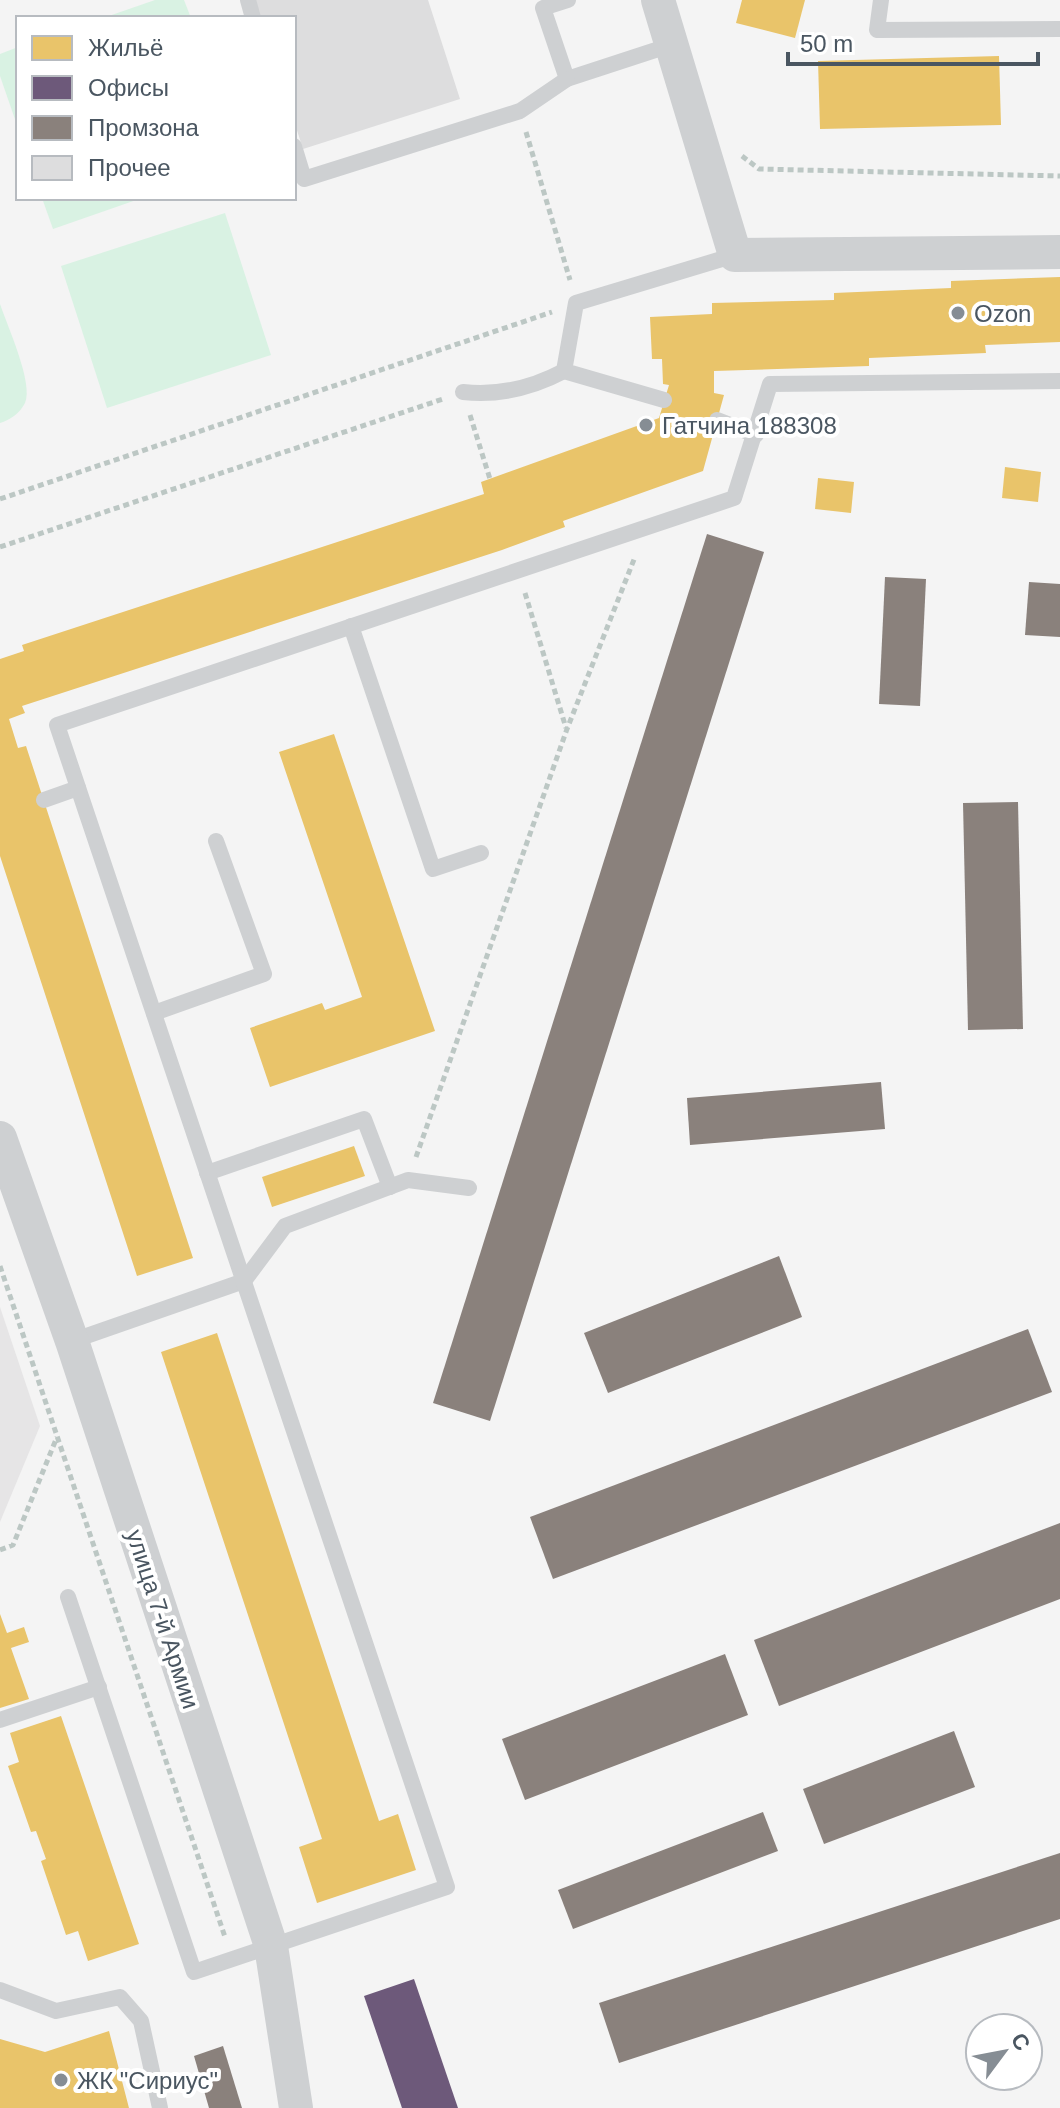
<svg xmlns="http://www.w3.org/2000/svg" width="1060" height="2108" font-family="Helvetica,sans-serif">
	<rect width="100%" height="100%" fill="#f4f4f4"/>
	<polygon fill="#e6e5e6" points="0,1307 40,1426 0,1522"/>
	<g fill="#d9f2e3">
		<polygon points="155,0 184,0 191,18 103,18"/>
		<polygon points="18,47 18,128 0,76 0,54"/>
		<polygon points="42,198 142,198 53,229"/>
		<polygon points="225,213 271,355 107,408 61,266"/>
		<path d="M0,304C7,325 34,384 25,403C20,413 10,420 0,423Z"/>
	</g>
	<g fill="#e9c46a">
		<polygon points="742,0 805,0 795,38 736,23"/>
		<polygon points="999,56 1001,125 820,129 818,61"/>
		<polygon points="1060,277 1060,342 985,345 986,353 869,358 869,366 714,371 714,393 724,395 703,471 563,521 565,527 502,550 22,706 25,713 9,719 18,748 26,746 193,1258 137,1276 0,856 0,659 24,651 22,645 484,494 481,482 659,418 669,385 663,384 662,359 652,359 650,317 712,314 712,303 834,300 834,293 951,288 951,281"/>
		<polygon points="1005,467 1041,472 1038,502 1002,498"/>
		<polygon points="818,478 854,482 851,513 815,509"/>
		<polygon points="334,734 435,1031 270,1087 250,1028 322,1003 325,1010 362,997 279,752"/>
		<polygon points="354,1146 365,1176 272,1207 262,1177"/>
		<polygon points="217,1333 379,1821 398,1814 416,1870 317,1903 299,1847 322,1839 161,1352"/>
		<polygon points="0,1614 7,1633 24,1627 29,1642 11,1648 29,1699 0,1708"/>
		<polygon points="61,1716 139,1944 88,1961 78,1931 66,1935 41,1861 46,1859 36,1831 31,1832 8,1766 19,1762 10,1733"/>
		<polygon points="109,2031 129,2108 0,2108 0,2039 45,2052"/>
	</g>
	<polygon fill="#6d597a" points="414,1979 458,2108 402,2108 364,1996"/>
	<g fill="#8a817c">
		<polygon points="707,534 764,552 490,1421 433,1403"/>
		<polygon points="885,577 926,579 920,706 879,704"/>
		<polygon points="1029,582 1060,584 1060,637 1025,635"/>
		<polygon points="1018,802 1023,1029 968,1030 963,803"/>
		<polygon points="881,1082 885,1129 690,1145 687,1098"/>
		<polygon points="779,1256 802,1317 608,1393 584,1333"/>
		<polygon points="1028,1329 1052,1392 553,1579 530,1517"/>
		<polygon points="1060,1523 1060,1599 779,1706 754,1640"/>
		<polygon points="725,1654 748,1715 525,1800 502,1739"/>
		<polygon points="954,1731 975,1787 824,1844 803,1789"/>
		<polygon points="763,1812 778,1851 573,1929 558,1890"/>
		<polygon points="1060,1853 1060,1919 619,2063 599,2003"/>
		<polygon points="223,2046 242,2108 209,2108 194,2056"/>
	</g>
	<polygon fill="#ddddde" points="255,0 428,0 460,99 303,149 294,121 294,18 261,18"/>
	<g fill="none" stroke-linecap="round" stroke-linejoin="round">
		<g stroke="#bcc7c4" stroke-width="5" stroke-dasharray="6 4" stroke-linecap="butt">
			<polyline points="526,132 570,280"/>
			<polyline points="742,156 759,169 1060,176"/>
			<polyline points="470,415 490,479"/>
			<polyline points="0,499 552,312"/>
			<polyline points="0,547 443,399"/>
			<polyline points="525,593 566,728"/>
			<polyline points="416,1157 567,729 635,557"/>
			<polyline points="0,1266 225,1937"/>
			<polyline points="0,1550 13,1545 57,1437"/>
		</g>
		<g stroke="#ced0d2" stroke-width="16">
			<polyline points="248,0 253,18"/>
			<polyline points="568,0 543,8 567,79 671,45"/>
			<polyline points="881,0 877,30 1060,29"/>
			<polyline points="294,146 304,179 520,111 567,79"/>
			<path d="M463,392C500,396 532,388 564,371"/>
			<polyline points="664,400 564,371 576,303 735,255"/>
			<polyline points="717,420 756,435"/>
			<polyline points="351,626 433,869 481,853"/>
			<polyline points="44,800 78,788"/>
			<polyline points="154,1013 264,974 216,841"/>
			<polyline points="207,1173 364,1119 390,1187"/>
			<polyline points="72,1341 244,1281 285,1226 408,1180 469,1188"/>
			<polyline points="68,1597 194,1972 447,1887 57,725 734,498 770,384 1060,381"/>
			<polyline points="0,1720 99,1687"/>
			<polyline points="0,1990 56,2011 120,1997 141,2021 160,2108"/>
		</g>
		<g stroke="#ced0d2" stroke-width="34">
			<polyline points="658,0 735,255 1060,252"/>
			<polyline points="0,1138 72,1341 271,1946 296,2108"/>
		</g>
	</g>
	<g fill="#868d94" stroke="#fff" stroke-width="3">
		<circle cx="958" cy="313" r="8"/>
		<circle cx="646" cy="425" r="8"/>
		<circle cx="61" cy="2080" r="8"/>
	</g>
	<g text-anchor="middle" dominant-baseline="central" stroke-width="8" stroke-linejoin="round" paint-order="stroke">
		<g font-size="24" fill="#4a5661" stroke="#fff" text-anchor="start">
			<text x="974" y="313">Ozon</text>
			<text x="662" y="425">Гатчина 188308</text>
			<text x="77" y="2080">ЖК "Сириус"</text>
		</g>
		<g font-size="24" fill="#4a5661" stroke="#fff">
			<text transform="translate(163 1619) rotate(72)">улица 7-й Армии</text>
		</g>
	</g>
	<rect x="16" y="16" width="280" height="184" fill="#ffffff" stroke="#b7bbc0" stroke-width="2"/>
	<rect x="32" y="36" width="40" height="24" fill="#e9c46a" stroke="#b7bbc0" stroke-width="2"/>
	<text x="88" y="56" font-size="24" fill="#4a5661">Жильё</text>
	<rect x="32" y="76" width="40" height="24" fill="#6d597a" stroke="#b7bbc0" stroke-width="2"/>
	<text x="88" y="96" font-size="24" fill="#4a5661">Офисы</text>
	<rect x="32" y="116" width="40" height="24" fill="#8a817c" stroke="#b7bbc0" stroke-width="2"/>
	<text x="88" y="136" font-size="24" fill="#4a5661">Промзона</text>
	<rect x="32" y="156" width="40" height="24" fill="#ddddde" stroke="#b7bbc0" stroke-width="2"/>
	<text x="88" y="176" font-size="24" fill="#4a5661">Прочее</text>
	<g transform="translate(1004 2052) rotate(58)"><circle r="38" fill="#ffffff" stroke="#b7bbc0" stroke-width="2"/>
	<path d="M0-6L14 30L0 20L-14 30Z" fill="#868d94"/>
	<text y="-12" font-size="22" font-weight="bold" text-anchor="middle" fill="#4a5661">С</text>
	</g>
	<path d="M788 52v12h250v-12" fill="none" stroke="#4a5661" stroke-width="4"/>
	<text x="800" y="52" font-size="24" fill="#4a5661" stroke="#ffffff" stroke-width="6" paint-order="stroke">50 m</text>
</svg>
